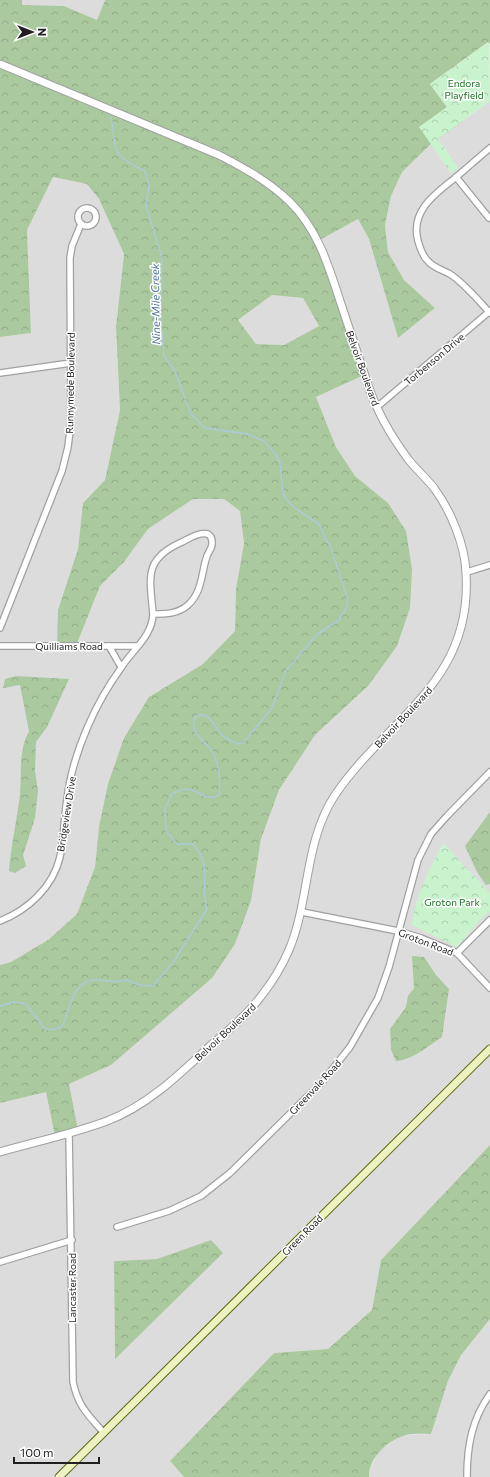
<svg xmlns="http://www.w3.org/2000/svg" width="490" height="1477" font-family="Commissioner,sans-serif">
	<defs>
		<pattern id="forest-crowns" width="20" height="18" patternUnits="userSpaceOnUse"><rect width="20" height="18" fill="#aac99f"/><path d="M2 6a3 3 0 1 1 6 0M12 15a3 3 0 1 1 6 0" fill="none" stroke="#92ac88"/></pattern>
		<pattern id="park-crowns" width="20" height="18" patternUnits="userSpaceOnUse"><rect width="20" height="18" fill="#c8f3cd"/><path d="M2 6a3 3 0 1 1 6 0M12 15a3 3 0 1 1 6 0" fill="none" stroke="#abd0b0"/></pattern>
	</defs>
	<rect width="100%" height="100%" fill="#eeece6"/>
	<g fill="#dddcdc" fill-rule="evenodd">
		<polygon points="0,0 105,0 97,20 64,6 0,5"/>
		<path d="M490,101V1145L381,1260L372,1310L328,1349L274,1353L170,1461L184,1477H0V1103L46,1091L55,1136L69,1084L111,1065L235,944L251,901L261,839L279,790L315,735L368,686L388,503L355,476L336,447L316,397L364,375L318,241L358,219L369,239L398,338L435,308L404,280L388,252L385,225L391,196L402,172L431,144L451,173L458,168L438,139ZM157,1259L115,1358L114,1261Z"/>
		<polygon points="53,177 87,184 99,199 124,254 116,327 120,410 105,480 83,503 78,549 58,610 76,646 100,586 124,562 148,529 193,499 224,499 240,511 244,543 236,589 235,631 203,664 149,697 99,827 95,867 77,914 48,940 11,963 0,965 0,337 31,333 27,230"/>
		<polygon points="272,295 303,298 319,326 284,345 256,344 238,320"/>
		<polygon points="490,1319 490,1477 369,1477 369,1472 379,1450 403,1435 431,1434 448,1381 461,1355"/>
	</g>
	<g fill="url(#forest-crowns)" fill-rule="evenodd">
		<path d="M0,0H22V5L64,6L97,20L105,0H490V44L488,42L430,84L447,107L435,116L463,121L431,144L402,172L391,196L385,225L388,252L404,280L435,308L398,338L369,239L358,219L318,241L364,375L316,397L336,447L355,476L388,503L406,531L412,569L410,608L397,646L368,686L315,735L279,790L261,839L251,901L235,944L212,978L111,1065L69,1084L78,1130L55,1136L46,1092L0,1103V965L11,962L48,940L77,914L95,867L99,827L108,784L124,738L149,697L203,664L235,631L236,589L244,543L240,511L224,499H193L148,529L124,562L100,586L76,646H57L58,610L78,549L83,503L105,480L120,410L116,327L124,254L99,199L87,184L53,177L27,230L31,333L0,337ZM272,295L303,298L319,326L284,345L256,344L238,320Z"/>
		<path d="M16,676L69,679L47,727L36,742L35,771L38,791L35,818L23,855L26,866L15,873L9,871C11,845 17,820 20,794C22,772 18,752 29,731L20,685L3,688L5,679Z"/>
		<polygon points="490,812 490,884 486,885 477,872 465,846"/>
		<path d="M412,956L424,957L436,975L449,989L442,1037C428,1046 413,1060 396,1061L391,1050L390,1029L406,1007L408,996L414,988Z"/>
		<path d="M490,1145V1319L461,1355L448,1381L431,1434C422,1434 410,1433 403,1436C386,1442 369,1458 369,1477H184L170,1461L274,1353L328,1349L372,1310L381,1260Z"/>
		<polygon points="211,1240 223,1253 115,1359 114,1261 157,1259"/>
	</g>
	<g fill="url(#park-crowns)">
		<polygon points="489,42 490,101 438,139 458,168 451,173 419,127 447,107 430,84"/>
		<path d="M443,843L490,893V911L479,921L457,947L412,925C415,895 430,869 443,843Z"/>
	</g>
	<g fill="none" stroke-linecap="round" stroke-linejoin="round">
		<path stroke="#abcbd7" stroke-width="1.5" d="M0,1006L14,1002L26,1004L45,1029C52,1030 58,1030 63,1025C70,1007 74,976 100,980C109,981 118,983 127,980L139,985L153,986L174,961L207,909C199,882 214,869 193,844H177L166,831L165,808L172,794C178,791 184,788 191,790C200,792 211,803 219,794C221,780 219,765 213,753C208,742 188,734 195,718C207,706 217,731 223,736C227,739 232,741 237,744L243,743L272,708L286,671L316,635L339,620L347,607L348,600L330,545L326,540L319,524L299,511L290,504L283,494L280,462L274,452L264,441L247,434L205,428L191,414L175,371L164,356L161,323L162,258L146,206L149,185L145,171C109,154 117,151 111,117"/>
		<g stroke="#a0a0a0" stroke-width="8">
			<g id="minor">
				<path d="M490,148C478,158 467,168 455,178C435,194 410,211 418,241C420,248 422,255 427,260C433,268 443,270 450,274C465,284 478,300 490,313"/>
				<polyline points="456,177 489,218"/>
				<circle cx="87" cy="217" r="9"/>
				<polyline points="0,373 71,363"/>
				<polyline points="377,407 490,311"/>
				<polyline points="467,572 490,565"/>
				<polyline points="0,628 62,471 68,447 71,422 70,258 72,246 81,224"/>
				<polyline points="0,646 137,646"/>
				<polyline points="109,646 121,667"/>
				<polyline points="302,912 398,931 421,938 457,953 490,988"/>
				<path d="M0,921C28,910 53,887 60,857C64,838 64,818 67,799C70,774 78,749 88,726C97,705 108,686 121,668C132,650 152,637 153,614C166,614 178,614 188,605C203,591 201,573 207,556C209,551 213,547 212,542C212,538 211,536 208,534C199,532 190,538 182,542C143,559 150,578 153,614"/>
				<polyline points="457,953 490,920"/>
				<path d="M69,1133L73,1382C78,1406 88,1415 104,1433"/>
				<polyline points="117,1227 169,1211 201,1196 230,1173 323,1081 350,1047 378,998 389,967 418,860 431,834 447,816 490,772"/>
				<polyline points="0,1262 72,1240"/>
				<path d="M467,1477C467,1446 472,1419 490,1394"/>
			</g>
		</g>
		<g stroke="#a0a0a0" stroke-width="9">
			<path id="tertiary" d="M0,64L219,155C244,168 268,181 289,201C318,229 329,267 341,304C350,331 359,358 368,385C377,412 391,436 408,459C416,469 426,478 434,488C451,511 465,545 466,573C473,683 388,717 335,795C304,842 310,900 289,950C282,966 273,981 262,995C248,1014 229,1030 211,1045C180,1074 147,1106 107,1121C72,1134 35,1142 0,1152"/>
		</g>
		<g stroke="#5d6a11" stroke-width="9">
			<polyline id="secondary" points="59,1477 490,1049"/>
		</g>
		<use href="#minor" stroke="#fff" stroke-width="5.5"/>
		<use href="#tertiary" stroke="#fff" stroke-width="7"/>
		<use href="#secondary" stroke="#eef2c0" stroke-width="7"/>
	</g>
	<g text-anchor="middle" dominant-baseline="central" stroke-width="3" stroke-linejoin="round" paint-order="stroke">
		<g font-size="10" fill="#187123" stroke="#fff">
			<text x="464" y="83">Endora<tspan x="464" dy="12">Playfield</tspan></text>
			<text x="452" y="902">Groton Park</text>
		</g>
		<g font-size="10" fill="#1f1f1f" stroke="#fff">
			<text transform="translate(434 359) rotate(-40)">Torbenson Drive</text>
			<text transform="translate(363 368) rotate(70)">Belvoir Boulevard</text>
			<text transform="translate(70 383) rotate(-89)">Runnymede Boulevard</text>
			<text x="69" y="646">Quilliams Road</text>
			<text transform="translate(403 717) rotate(-47)">Belvoir Boulevard</text>
			<text transform="translate(66 814) rotate(-81)">Bridgeview Drive</text>
			<text transform="translate(426 942) rotate(21)">Groton Road</text>
			<text transform="translate(225 1032) rotate(-43)">Belvoir Boulevard</text>
			<text transform="translate(315 1087) rotate(-47)">Greenvale Road</text>
			<text transform="translate(302 1235) rotate(-45)">Green Road</text>
			<text transform="translate(72 1288) rotate(-90)">Lancaster Road</text>
		</g>
		<g font-size="11" font-style="italic" fill="#53759d" stroke="#fff">
			<text transform="translate(155 304) rotate(-91)">Nine-Mile Creek</text>
		</g>
	</g>
	<g transform="translate(32 32) rotate(90)" stroke="#ffffff" stroke-width="3" paint-order="stroke">
	<path d="M0-3L7 15L0 10L-7 15Z" fill="#1f1f1f"/>
	<text y="-6" font-size="11" font-weight="bold" text-anchor="middle" fill="#1f1f1f">N</text>
	</g>
	<path d="M14 1457v6h85v-6" fill="none" stroke="#1f1f1f" stroke-width="2"/>
	<text x="20" y="1457" font-size="12" fill="#1f1f1f" stroke="#ffffff" stroke-width="3" paint-order="stroke">100 m</text>
</svg>
